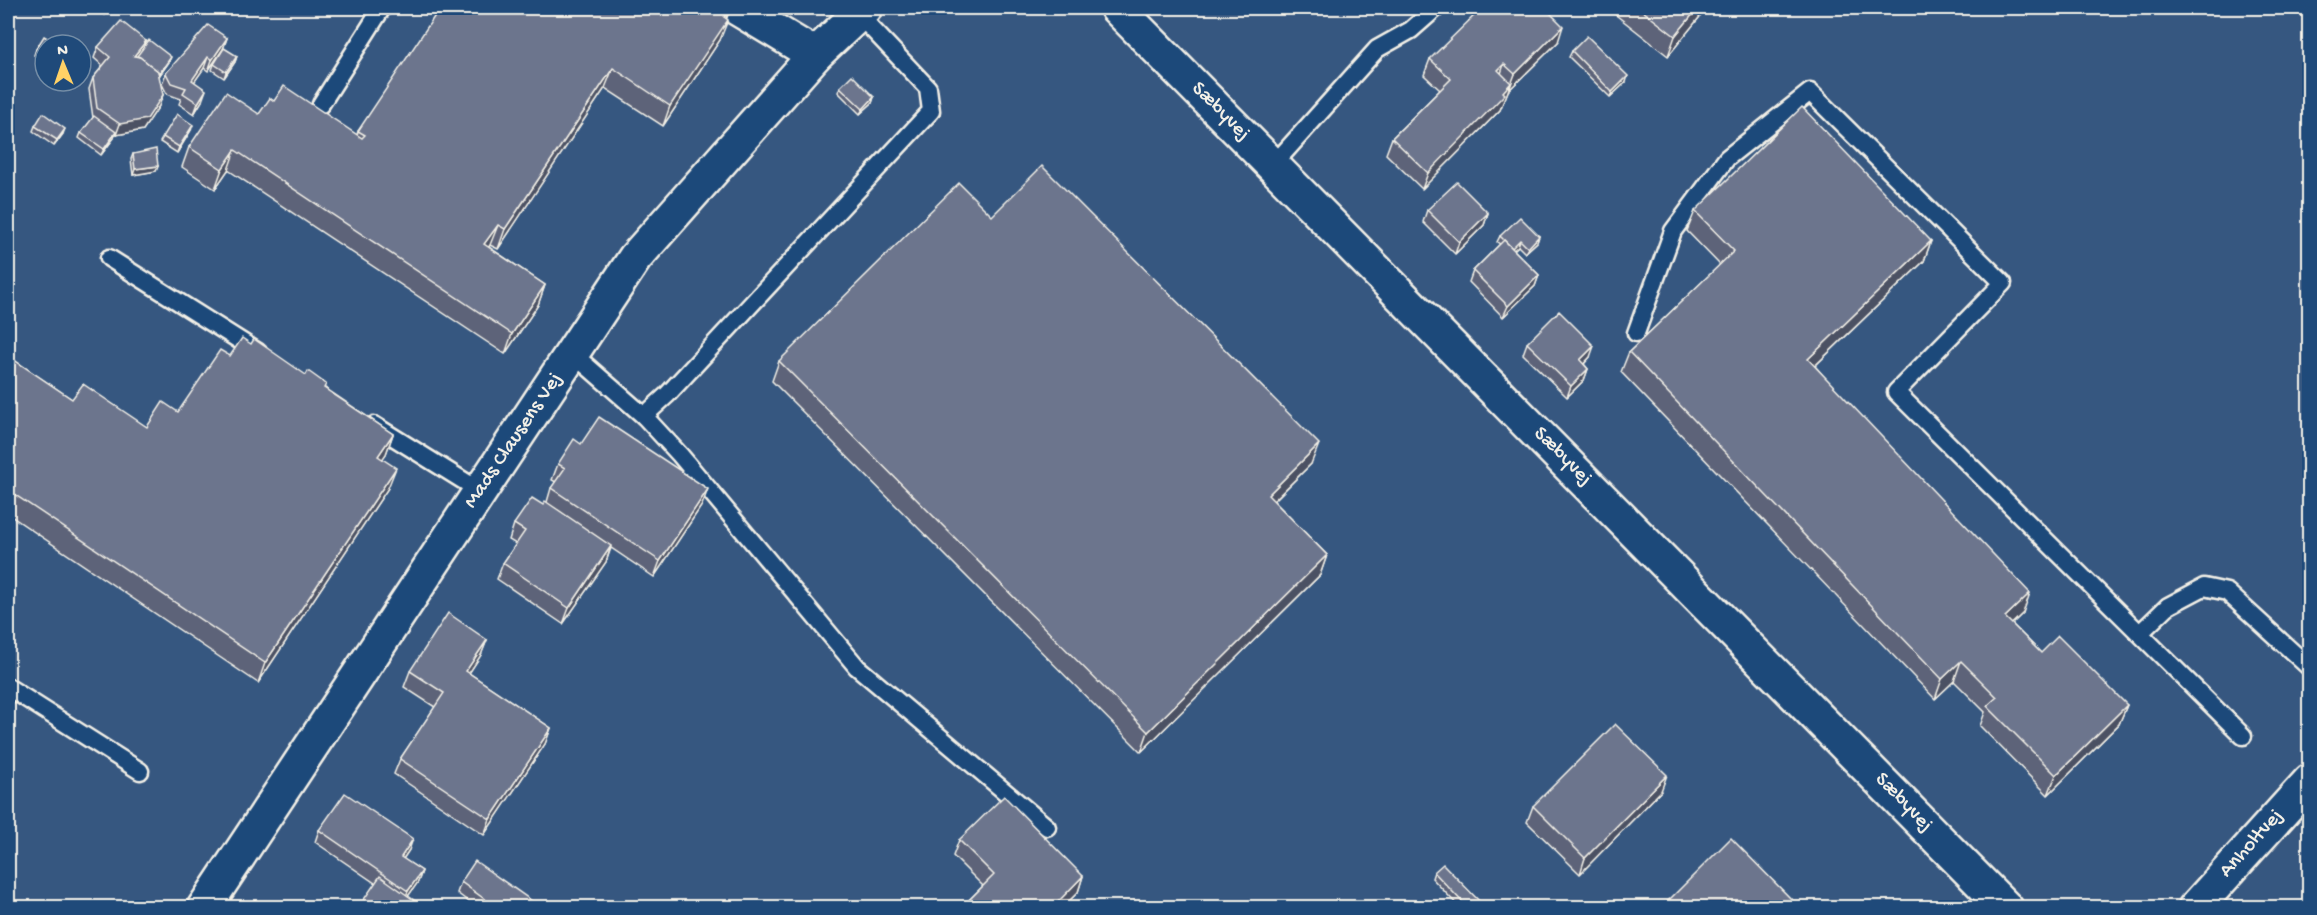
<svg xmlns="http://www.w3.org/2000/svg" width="2317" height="915" font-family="'Gochi Hand',sans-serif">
	<rect width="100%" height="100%" fill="#365780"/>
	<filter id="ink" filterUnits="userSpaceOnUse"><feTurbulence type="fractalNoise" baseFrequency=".0167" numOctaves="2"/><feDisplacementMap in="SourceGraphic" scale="12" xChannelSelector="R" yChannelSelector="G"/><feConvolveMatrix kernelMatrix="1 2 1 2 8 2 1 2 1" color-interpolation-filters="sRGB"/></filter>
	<g filter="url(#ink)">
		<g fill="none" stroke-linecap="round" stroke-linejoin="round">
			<g stroke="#f4f1e8" stroke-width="21">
				<g id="lane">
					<polyline points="321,104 382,8"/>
					<polyline points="1273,165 1377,49 1411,30 1436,8"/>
					<polyline points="109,258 258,352"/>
					<polyline points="1636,333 1673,231 1727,158 1810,92 2003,283 1896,392 2243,736"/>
					<polyline points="572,353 644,416 667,395 931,111 928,88 858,14"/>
					<polyline points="644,416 680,455 857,667 1047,827"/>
					<polyline points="374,425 480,491"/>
					<polyline points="2140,633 2168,606 2204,587 2227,592 2310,668"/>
					<polyline points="8,687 140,771"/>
				</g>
			</g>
			<g stroke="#f4f1e8" stroke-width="38">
				<g id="street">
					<polyline points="737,8 815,55"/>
					<polyline points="204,908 635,258 815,55 865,8"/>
					<polyline points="2195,908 2310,781"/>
				</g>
			</g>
			<g stroke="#f4f1e8" stroke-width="38">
				<polyline id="secondary" points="1117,8 2006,908"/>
			</g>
			<use href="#lane" stroke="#1f4a7a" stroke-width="16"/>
			<use href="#street" stroke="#1f4a7a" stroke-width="33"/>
			<use href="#secondary" stroke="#1f4a7a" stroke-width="33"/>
		</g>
		<g fill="#5d6479" stroke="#f4f1e8" stroke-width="1.5">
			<polygon points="93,8 110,8 105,15"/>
			<polygon points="730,8 720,40 663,126 605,88 498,249 490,245 489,247 545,285 538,305 505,354 228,170 215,189 182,167 189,147 259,114 274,101 357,135 358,131 622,11"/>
			<polygon points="1607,8 1707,8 1668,56"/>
			<polygon points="227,38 223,49 208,71 204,68 194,82 202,101 194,114 179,104 181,99 167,94 162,84 166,73"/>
			<polygon points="146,41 143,48 169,62 159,76 159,106 143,130 116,135 115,134 114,138 101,155 79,138 81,133 93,118 89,89 93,78 103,66 94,58 98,47"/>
			<polygon points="1558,42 1509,90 1509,89 1500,110 1422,189 1386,154 1392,138 1440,90 1424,75 1430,59"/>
			<polygon points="45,45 45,70 39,67 42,59 34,55 36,49"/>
			<polygon points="1572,51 1626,82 1610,97 1569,57"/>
			<polygon points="237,56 235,62 224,78 212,70 214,64"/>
			<polygon points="840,87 874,97 872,103 860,114 838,92"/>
			<polygon points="35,126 63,134 54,146 33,131"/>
			<polygon points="191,130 177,153 160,142 163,137"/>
			<polygon points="133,154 158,166 156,171 133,175 131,159"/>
			<polygon points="1427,210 1488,213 1484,225 1455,254 1423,222"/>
			<polygon points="1695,211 1931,241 1924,261 1815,366 2023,613 2012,624 2041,653 2127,705 2119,724 2048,795 1980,726 1985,712 1954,681 1935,699 1621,372 1629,352 1720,265 1687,231"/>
			<polygon points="1500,236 1539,236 1537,242 1525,253 1518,246 1514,250 1539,275 1535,286 1503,317 1469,282 1473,271 1500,244 1497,242"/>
			<polygon points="1527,343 1590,357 1584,364 1588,369 1584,380 1567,397 1523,354"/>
			<polygon points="8,356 72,399 147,427 178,412 230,356 325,388 393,434 386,454 382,459 388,488 258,683 8,514"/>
			<polygon points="779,361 1311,464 1274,501 1327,555 1320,575 1141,752 772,381"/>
			<polygon points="581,444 702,505 654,577 611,548 606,562 563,624 497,579 503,563 516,544 509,540 514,524 547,502 551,488 556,482 552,480 558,464"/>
			<polygon points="487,640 481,655 469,673 551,728 545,744 484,835 394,774 400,759 435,707 404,687 410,671"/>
			<polygon points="1661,791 1580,874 1527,822 1533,806"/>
			<polygon points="319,830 409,850 403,859 422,871 418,882 408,896 375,883 315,842"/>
			<polygon points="959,840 1083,876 1078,892 1062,908 964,908 965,904 983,886 953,856"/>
			<polygon points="1434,872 1486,908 1460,908 1432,878"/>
			<polygon points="461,882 542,908 477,908 457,893"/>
		</g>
		<g fill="#4c5163" stroke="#f4f1e8" stroke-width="1.5">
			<polygon points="730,8 723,27 728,20 720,40 663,126 670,106"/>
			<polygon points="1698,8 1707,8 1668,56 1675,36"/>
			<polygon points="1563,26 1558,42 1509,90 1515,74"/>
			<polygon points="227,38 223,49 208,71 212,60"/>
			<polygon points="146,41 142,52 137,57 134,56"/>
			<polygon points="237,56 235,62 224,78 226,72"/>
			<polygon points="171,57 169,62 157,79 159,74"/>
			<polygon points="208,57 204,68 188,91 192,80"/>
			<polygon points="1504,64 1499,80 1498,70"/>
			<polygon points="613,68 605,88 498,249 505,229"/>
			<polygon points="1628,76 1626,82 1610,97 1612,92"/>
			<polygon points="1511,83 1505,99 1503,102 1500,110 1422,189 1428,173"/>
			<polygon points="206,90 202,101 194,114 198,103"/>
			<polygon points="163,95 159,106 143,130 116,135 120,124"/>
			<polygon points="874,97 872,103 860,114 863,109"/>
			<polygon points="193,125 191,130 177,153 179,147"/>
			<polygon points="65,129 63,134 54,146 57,140"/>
			<polygon points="116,132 114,138 101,155 104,149"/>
			<polygon points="235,150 228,170 215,189 222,169"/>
			<polygon points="158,166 156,171 133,175 135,169"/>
			<polygon points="1488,213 1484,225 1455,254 1459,242"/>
			<polygon points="498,225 490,245 477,264 484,244"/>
			<polygon points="1539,236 1537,242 1525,253 1528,248"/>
			<polygon points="1520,240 1518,246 1509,254 1511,248"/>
			<polygon points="1931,241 1924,261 1801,379 1808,359"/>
			<polygon points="1539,275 1535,286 1503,317 1508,306"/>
			<polygon points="545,285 538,305 505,354 512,334"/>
			<polygon points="1594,346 1590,357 1576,372 1580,360"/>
			<polygon points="1588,369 1584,380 1567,397 1571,386"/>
			<polygon points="393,434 386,454 371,476 378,456"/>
			<polygon points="1319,444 1311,464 1260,514 1268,495"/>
			<polygon points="396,468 388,488 258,683 265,663"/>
			<polygon points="708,489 702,505 654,577 660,561"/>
			<polygon points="611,546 606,562 563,624 569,608"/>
			<polygon points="1327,555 1320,575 1141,752 1148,732"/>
			<polygon points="2030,593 2023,613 1998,637 2005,617"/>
			<polygon points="487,640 481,655 460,687 466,671"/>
			<polygon points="1961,661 1954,681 1935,699 1942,679"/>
			<polygon points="2127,705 2119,724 2048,795 2056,775"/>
			<polygon points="551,728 545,744 484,835 490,819"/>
			<polygon points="1667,775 1661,791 1580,874 1585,858"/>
			<polygon points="413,839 409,850 397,868 401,857"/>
			<polygon points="422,871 418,882 404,902 408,891"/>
			<polygon points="1083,876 1078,892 1062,908 1052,908"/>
		</g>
		<g fill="#6c748d" stroke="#f4f1e8" stroke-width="1.5">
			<polygon points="440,8 617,8 622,11 624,8 730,8 724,17 728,20 670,106 613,68 505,229 498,225 484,244 545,285 512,334 235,150 222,169 189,147 226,92 259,114 270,98 274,101 284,86 362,138 365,135 358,131"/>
			<polygon points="1482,8 1545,8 1563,26 1515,74 1504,64 1498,70 1511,83 1503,92 1505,94 1428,173 1392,138 1451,79 1430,59"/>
			<polygon points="1639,8 1698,8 1675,36"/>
			<polygon points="121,21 146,41 134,56 140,57 158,71 163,95 147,119 120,124 97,108 93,78 110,57 98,47"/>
			<polygon points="208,25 227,38 212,60 208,57 192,80 206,90 198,103 183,93 186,88 171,83 166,73"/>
			<polygon points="44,36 58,45 45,45 45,54 36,49"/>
			<polygon points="1587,36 1628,76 1612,92 1572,51"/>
			<polygon points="66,40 74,45 63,45"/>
			<polygon points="149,40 171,57 159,74 158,71 140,57 137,56"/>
			<polygon points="224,48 237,56 226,72 214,64"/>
			<polygon points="45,55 45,63 41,61"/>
			<polygon points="852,75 874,97 863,109 840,87"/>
			<polygon points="1802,107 1931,241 1808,359 2030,593 2005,617 2041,653 2058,636 2127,705 2056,775 1987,706 1997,697 1961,661 1942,679 1629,352 1734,251 1695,211"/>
			<polygon points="43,113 65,129 57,140 35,126"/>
			<polygon points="177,114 193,125 179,147 163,137"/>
			<polygon points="94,116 116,132 104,149 81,133"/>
			<polygon points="156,149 158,166 135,169 133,154"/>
			<polygon points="1042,166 1319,444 1268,495 1327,555 1148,732 779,361 959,183 992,216"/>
			<polygon points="1457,182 1488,213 1459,242 1427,210"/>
			<polygon points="1520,217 1539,236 1528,248 1520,240 1512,248 1500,236"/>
			<polygon points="1504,240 1539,275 1508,306 1473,271"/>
			<polygon points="1559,311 1594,346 1580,360 1588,369 1571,386 1527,343"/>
			<polygon points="242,338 251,344 254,339 306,375 308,371 326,384 324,388 393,434 378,456 396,468 265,663 8,490 8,356 72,399 83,384 147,427 163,402 178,412 220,350 230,356"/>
			<polygon points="599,417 708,489 660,561 551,488 565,468 558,464 574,439 581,444"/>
			<polygon points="532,498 543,505 545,501 611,546 569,608 503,563 525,531 514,524"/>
			<polygon points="448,613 487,640 466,671 551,728 490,819 400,759 444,693 410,671"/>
			<polygon points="1615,724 1667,775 1585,858 1533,806"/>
			<polygon points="345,793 413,839 401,857 422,871 408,891 319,830"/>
			<polygon points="1004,796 1083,876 1052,908 969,908 965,904 994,875 959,840"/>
			<polygon points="1731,838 1800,908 1661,908"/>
			<polygon points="475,861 542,908 497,908 461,882"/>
			<polygon points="1443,864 1486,908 1468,908 1434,872"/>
			<polygon points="380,876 425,908 358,908"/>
		</g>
	</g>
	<g text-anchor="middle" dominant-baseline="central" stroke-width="5" stroke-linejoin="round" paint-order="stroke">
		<g font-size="21" fill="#f4f1e8" stroke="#1f4a7a">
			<text transform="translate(1220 112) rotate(45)">Sæbyvej</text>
			<text transform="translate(514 441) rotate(-56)">Mads Clausens Vej</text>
			<text transform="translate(1562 457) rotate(45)">Sæbyvej</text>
			<text transform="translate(1903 803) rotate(46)">Sæbyvej</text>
			<text transform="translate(2252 844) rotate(-48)">Anholtvej</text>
		</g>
	</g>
	<rect width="2317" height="915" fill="none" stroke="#1f4a7a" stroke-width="30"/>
	<rect x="15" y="15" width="2287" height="885" fill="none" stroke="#f4f1e8" stroke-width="2" filter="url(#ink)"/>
	<g transform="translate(63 63) rotate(358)"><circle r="28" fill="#1f4a7a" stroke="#748da6" stroke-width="1.5"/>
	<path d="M0-4.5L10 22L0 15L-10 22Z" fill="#ffd166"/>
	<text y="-9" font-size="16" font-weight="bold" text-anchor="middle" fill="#f4f1e8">N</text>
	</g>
</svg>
